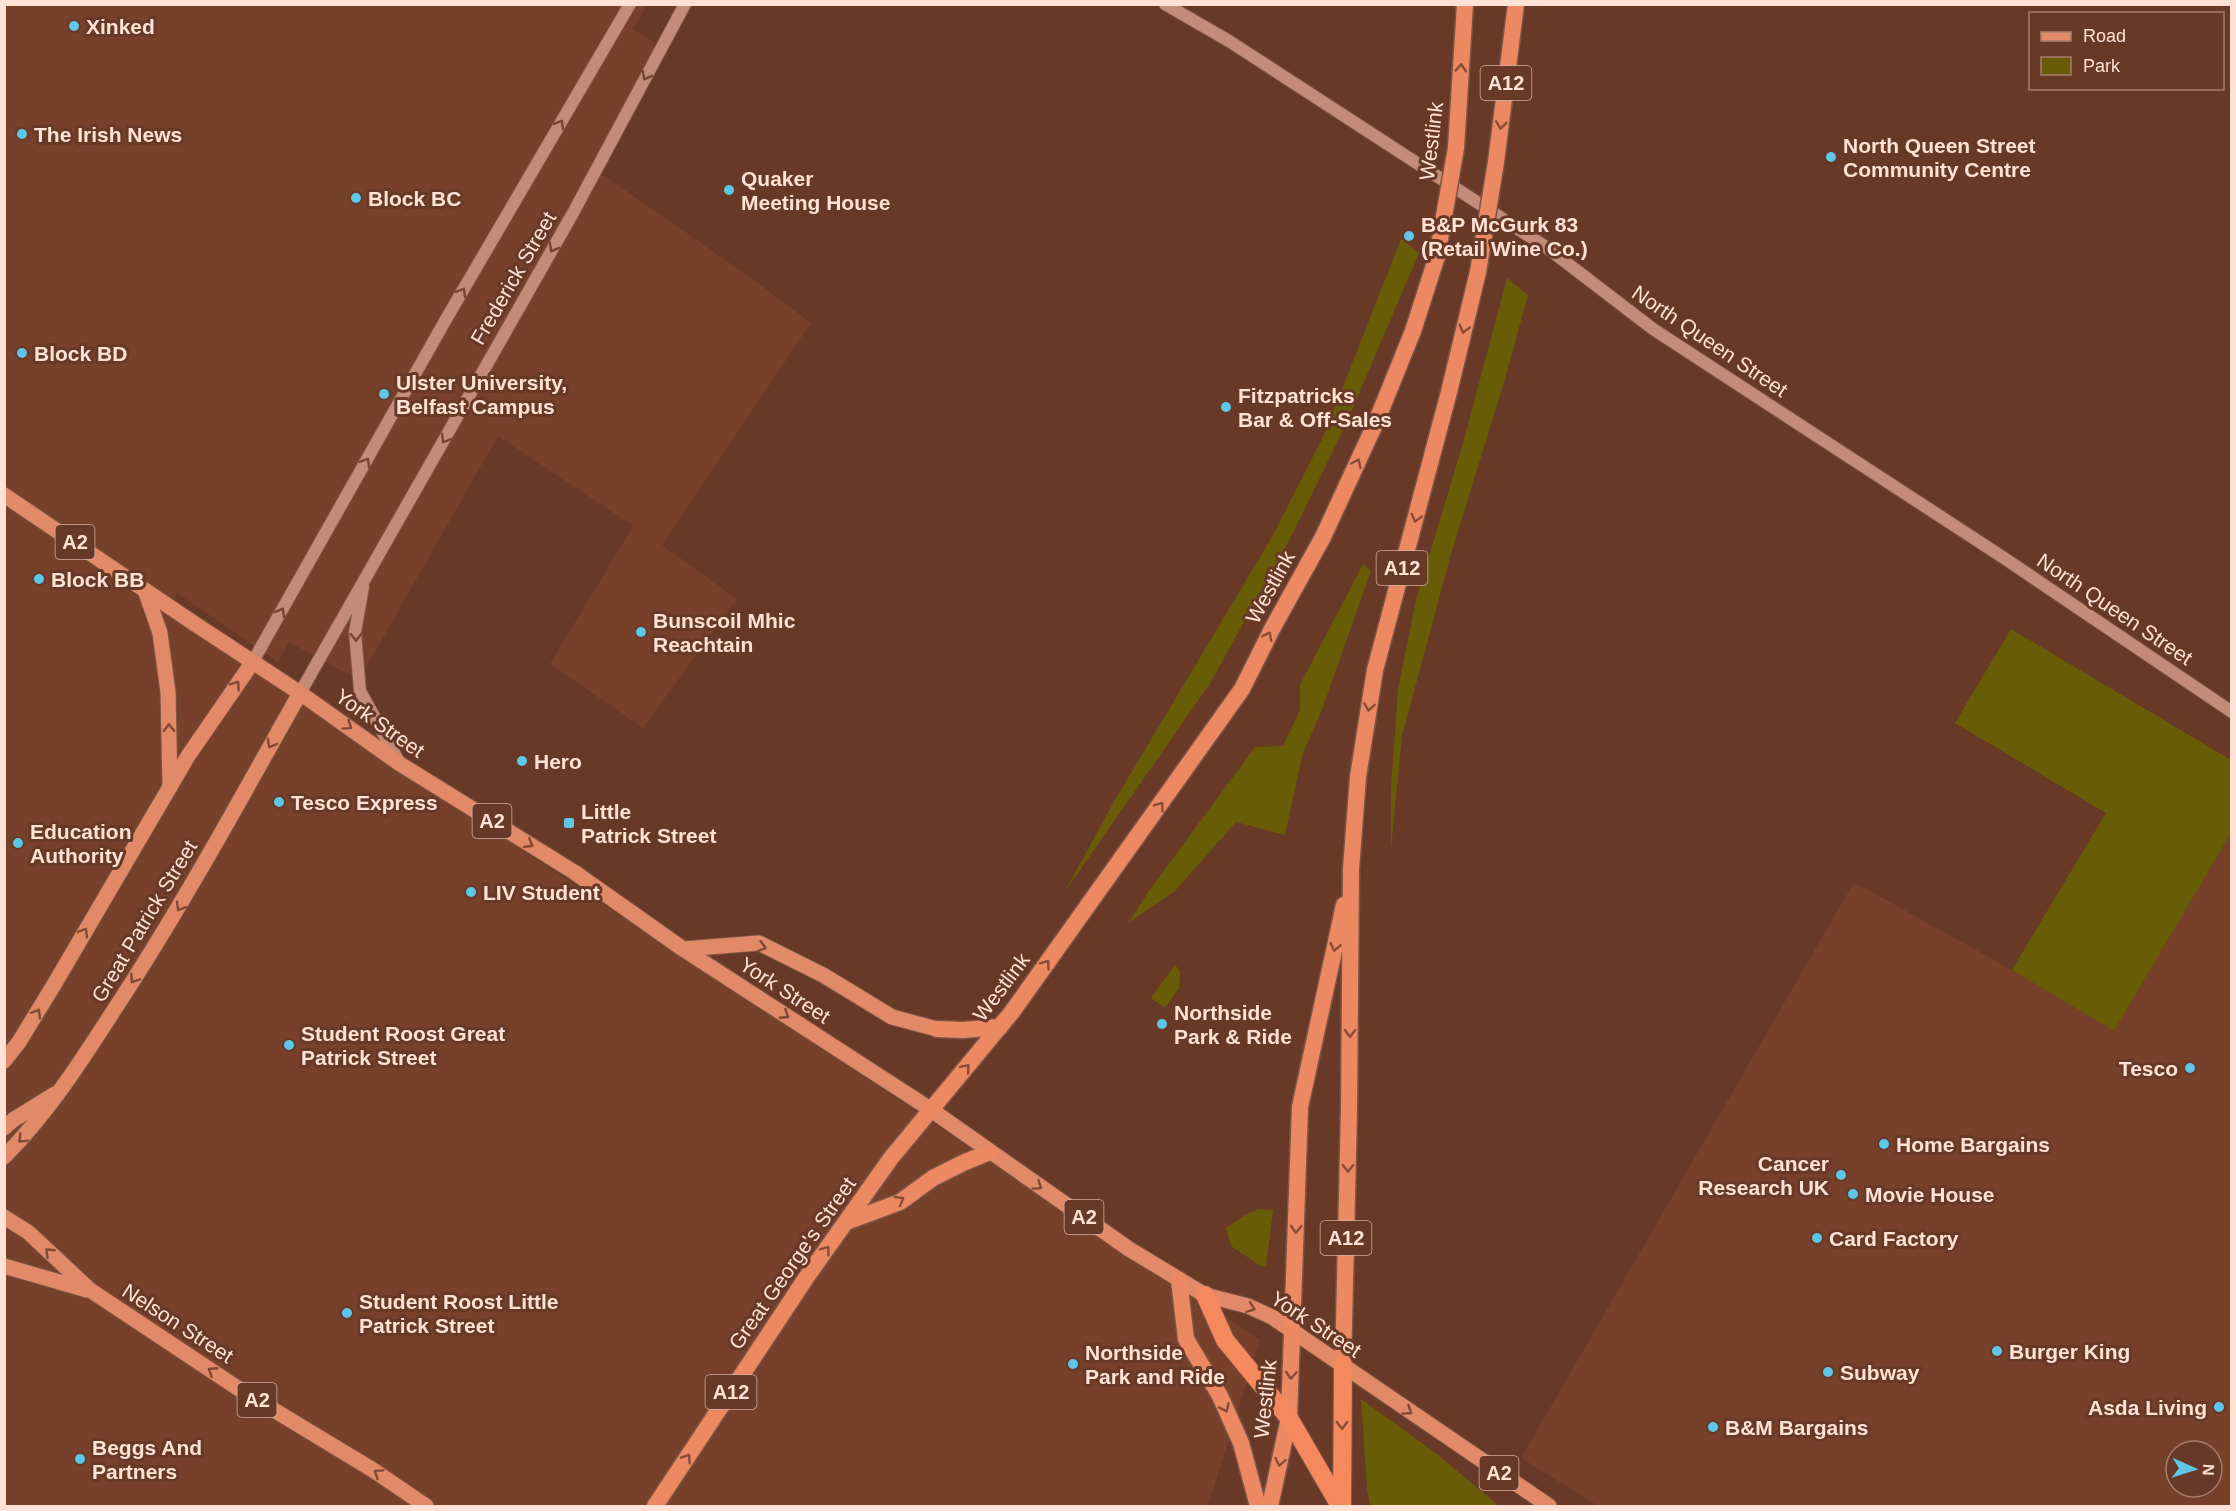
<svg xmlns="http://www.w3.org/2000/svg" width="2236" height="1511" font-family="Arial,sans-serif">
	<rect width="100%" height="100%" fill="#683927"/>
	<g fill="#76402b" fill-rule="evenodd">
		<polygon points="5,5 647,5 633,29 662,47 596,170 747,275 811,323 662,545 737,599 643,728 550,664 633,526 498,436 359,680 289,642 278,662 177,593 165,613 1260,1340 1208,1506 5,1506"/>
		<path d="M2231,833V1506H1598L1521,1458L1854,882L2012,970L2114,1031ZM2176,1451H2212V1487H2176Z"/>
	</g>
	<g fill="#685d06">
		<polygon points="1401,239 1419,253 1346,424 1293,533 1211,682 1064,893 1116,798 1272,537 1324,435"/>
		<polygon points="1507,278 1528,295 1505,379 1451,554 1402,736 1391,848 1391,788 1398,689 1416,600 1463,443"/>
		<polygon points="1363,564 1371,571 1323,707 1302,756 1285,835 1236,822 1175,891 1128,923 1151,888 1255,747 1283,746 1300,710 1300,685"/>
		<polygon points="2011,629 2231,760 2231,833 2114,1031 2012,970 2106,813 1955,723"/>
		<polygon points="1175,965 1180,971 1179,988 1165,1008 1151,998"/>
		<polygon points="1259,1209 1273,1210 1266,1265 1262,1267 1231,1246 1226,1228 1244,1216"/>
		<polygon points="1361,1399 1437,1454 1499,1506 1370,1506 1367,1488"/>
	</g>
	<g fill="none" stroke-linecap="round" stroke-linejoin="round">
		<g stroke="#7d5545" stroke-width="14">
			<g id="secondary">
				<polyline points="1165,4 1229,41 1546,247 1653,329 2004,558 2232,712"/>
				<polyline points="363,587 355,632 360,691 399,762"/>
				<polyline points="252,663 445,321 630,4"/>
				<polyline points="300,693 573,213 685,4"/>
			</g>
		</g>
		<g stroke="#7d5545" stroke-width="17">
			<g id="primary">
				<polyline points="4,495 195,624 300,693 400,764 574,872 683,949 930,1109 1129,1249 1205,1295 1248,1306 1272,1317 1549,1506"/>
				<polyline points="145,590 160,633 168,692 170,787"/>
				<polyline points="683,949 759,943 823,975 892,1017 937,1029"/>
				<polyline points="4,1061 19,1042 55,983 188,756 252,663"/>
				<polyline points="4,1128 13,1120 55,1094"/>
				<path d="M4,1157C50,1111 83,1058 118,1004C184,903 241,798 300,693"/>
				<polyline points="4,1217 28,1232 90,1290 236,1387 373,1470 426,1506"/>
				<polyline points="4,1266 87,1290"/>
			</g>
		</g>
		<g stroke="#7d5545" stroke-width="19">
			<g id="trunk">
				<polyline points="1456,148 1465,4"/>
				<polyline points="1496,162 1516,4"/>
				<polyline points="937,1029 963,1030 1000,1027"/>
				<polyline points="846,1222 900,1202 933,1178 965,1162 990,1152"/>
				<polyline points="1179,1280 1186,1339 1220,1396 1241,1443 1258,1506"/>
				<polyline points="1343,1366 1349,1110 1351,869 1358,777 1375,670 1449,392 1478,272"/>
				<polyline points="655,1506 806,1278 891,1158 1012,1012 1242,689 1272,629 1323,537 1377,420 1413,331 1437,256"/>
				<polyline points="1270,1506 1289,1418 1300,1107 1344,905"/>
			</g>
		</g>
		<g stroke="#7d5545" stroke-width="20">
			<g id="motorway">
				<polyline points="1205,1295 1225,1340 1289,1418 1340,1506"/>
				<polyline points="1342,1506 1343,1366"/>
			</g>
		</g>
		<use href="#secondary" stroke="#c38c78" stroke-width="12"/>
		<use href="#primary" stroke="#e28a68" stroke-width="15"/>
		<use href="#trunk" stroke="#ec8963" stroke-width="16"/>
		<use href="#motorway" stroke="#f6885e" stroke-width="18"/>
		<g stroke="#7d5545" stroke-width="19" stroke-linecap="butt">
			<g id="trunk-bridge">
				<polyline points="1437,256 1456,148"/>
				<polyline points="1478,272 1496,162"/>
			</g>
		</g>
		<use href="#trunk-bridge" stroke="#ec8963" stroke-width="16"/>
	</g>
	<defs><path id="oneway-chevron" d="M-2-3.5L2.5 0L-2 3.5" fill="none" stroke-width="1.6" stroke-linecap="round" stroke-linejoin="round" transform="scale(1.5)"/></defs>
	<g stroke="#894d36">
		<use href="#oneway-chevron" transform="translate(1461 68) rotate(-86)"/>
		<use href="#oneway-chevron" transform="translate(1501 125) rotate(97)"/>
		<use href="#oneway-chevron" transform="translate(1464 329) rotate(104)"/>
		<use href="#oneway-chevron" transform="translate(1357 463) rotate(-65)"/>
		<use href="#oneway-chevron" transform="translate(1416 518) rotate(105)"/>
		<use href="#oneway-chevron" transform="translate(1268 636) rotate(-63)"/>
		<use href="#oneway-chevron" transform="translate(1369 707) rotate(99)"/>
		<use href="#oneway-chevron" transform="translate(1160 806) rotate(-55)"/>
		<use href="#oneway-chevron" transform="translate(1335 947) rotate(102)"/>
		<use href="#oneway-chevron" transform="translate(1046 964) rotate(-54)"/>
		<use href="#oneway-chevron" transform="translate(1350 1033) rotate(91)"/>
		<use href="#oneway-chevron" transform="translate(966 1068) rotate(-50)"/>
		<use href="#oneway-chevron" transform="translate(1348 1168) rotate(91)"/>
		<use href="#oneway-chevron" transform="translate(900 1200) rotate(-30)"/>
		<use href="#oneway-chevron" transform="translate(1296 1229) rotate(92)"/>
		<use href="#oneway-chevron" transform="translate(826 1250) rotate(-54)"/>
		<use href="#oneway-chevron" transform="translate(1291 1375) rotate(93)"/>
		<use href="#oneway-chevron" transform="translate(1225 1408) rotate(66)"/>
		<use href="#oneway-chevron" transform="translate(687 1458) rotate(-56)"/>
		<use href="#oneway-chevron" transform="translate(1280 1462) rotate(102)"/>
	</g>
	<g stroke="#764533">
		<use href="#oneway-chevron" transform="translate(646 76) rotate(118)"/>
		<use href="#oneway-chevron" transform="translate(560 124) rotate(-60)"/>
		<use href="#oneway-chevron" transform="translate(553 248) rotate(119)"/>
		<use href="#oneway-chevron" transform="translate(462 292) rotate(-60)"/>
		<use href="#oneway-chevron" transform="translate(445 439) rotate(120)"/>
		<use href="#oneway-chevron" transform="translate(366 462) rotate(-60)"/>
		<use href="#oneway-chevron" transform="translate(281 612) rotate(-61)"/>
		<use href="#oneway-chevron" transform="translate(356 637) rotate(89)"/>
	</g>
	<g stroke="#804934">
		<use href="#oneway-chevron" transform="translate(236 685) rotate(-55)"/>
		<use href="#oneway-chevron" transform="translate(348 726) rotate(35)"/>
		<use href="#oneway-chevron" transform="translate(169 728) rotate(-91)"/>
		<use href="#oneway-chevron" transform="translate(271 744) rotate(119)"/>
		<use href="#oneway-chevron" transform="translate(529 844) rotate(32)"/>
		<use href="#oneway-chevron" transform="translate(180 907) rotate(121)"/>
		<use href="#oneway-chevron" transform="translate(84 932) rotate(-60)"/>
		<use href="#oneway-chevron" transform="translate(762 947) rotate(16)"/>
		<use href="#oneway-chevron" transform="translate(134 979) rotate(123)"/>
		<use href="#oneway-chevron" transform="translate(37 1013) rotate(-59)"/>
		<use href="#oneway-chevron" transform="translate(785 1015) rotate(33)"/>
		<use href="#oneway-chevron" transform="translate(22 1139) rotate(135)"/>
		<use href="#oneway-chevron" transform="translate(1038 1186) rotate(35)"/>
		<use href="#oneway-chevron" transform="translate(49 1252) rotate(-137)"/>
		<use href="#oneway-chevron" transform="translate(1251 1308) rotate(21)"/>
		<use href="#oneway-chevron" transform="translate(212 1371) rotate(-147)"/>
		<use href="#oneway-chevron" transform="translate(1408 1411) rotate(34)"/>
		<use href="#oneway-chevron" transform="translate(378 1473) rotate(-146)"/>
	</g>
	<use stroke="#8c4d35" href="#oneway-chevron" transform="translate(1342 1425) rotate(90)"/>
	<g fill="#5dc7e8" stroke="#683927" stroke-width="2">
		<circle cx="74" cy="26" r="6"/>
		<circle cx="22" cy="134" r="6"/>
		<circle cx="1831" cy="157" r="6"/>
		<circle cx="729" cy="190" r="6"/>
		<circle cx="356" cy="198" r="6"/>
		<circle cx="1409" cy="236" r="6"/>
		<circle cx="22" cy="353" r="6"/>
		<circle cx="384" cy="394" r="6"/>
		<circle cx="1226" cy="407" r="6"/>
		<circle cx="39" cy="579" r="6"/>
		<circle cx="641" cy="632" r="6"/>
		<circle cx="522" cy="761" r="6"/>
		<circle cx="279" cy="802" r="6"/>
		<rect x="563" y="817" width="12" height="12" rx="3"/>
		<circle cx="18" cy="843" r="6"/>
		<circle cx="471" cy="892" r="6"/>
		<circle cx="1162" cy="1024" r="6"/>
		<circle cx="289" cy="1045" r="6"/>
		<circle cx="2190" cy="1068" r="6"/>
		<circle cx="1884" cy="1144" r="6"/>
		<circle cx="1841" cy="1175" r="6"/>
		<circle cx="1853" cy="1194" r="6"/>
		<circle cx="1817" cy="1238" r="6"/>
		<circle cx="347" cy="1313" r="6"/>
		<circle cx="1997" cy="1351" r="6"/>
		<circle cx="1073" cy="1364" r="6"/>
		<circle cx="1828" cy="1372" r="6"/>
		<circle cx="2219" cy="1407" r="6"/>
		<circle cx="1713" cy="1427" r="6"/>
		<circle cx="80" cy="1459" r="6"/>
	</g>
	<g text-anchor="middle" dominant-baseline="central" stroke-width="6" stroke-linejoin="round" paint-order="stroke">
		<g fill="#683927" stroke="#d2afa2" stroke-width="1.5">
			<rect x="1480.5" y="66" width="51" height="34" rx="4.5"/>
			<rect x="55.5" y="525" width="39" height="34" rx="4.5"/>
			<rect x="1376.5" y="551" width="51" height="34" rx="4.5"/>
			<rect x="472.5" y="804" width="39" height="34" rx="4.5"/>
			<rect x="1064.5" y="1200" width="39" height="34" rx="4.5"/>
			<rect x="1320.5" y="1221" width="51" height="34" rx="4.5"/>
			<rect x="705.5" y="1375" width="51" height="34" rx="4.5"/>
			<rect x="237.5" y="1383" width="39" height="34" rx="4.5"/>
			<rect x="1479.5" y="1456" width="39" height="34" rx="4.5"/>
		</g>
		<g font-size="20" font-weight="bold" fill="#ffe1d6">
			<text x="1506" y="83">A12</text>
			<text x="75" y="542">A2</text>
			<text x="1402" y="568">A12</text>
			<text x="492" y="821">A2</text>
			<text x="1084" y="1217">A2</text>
			<text x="1346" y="1238">A12</text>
			<text x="731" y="1392">A12</text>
			<text x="257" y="1400">A2</text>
			<text x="1499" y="1473">A2</text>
		</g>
		<g font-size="21" font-weight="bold" fill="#ffe1d6" stroke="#683927" text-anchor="start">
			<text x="86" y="26">Xinked</text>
			<text x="34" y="134">The Irish News</text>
			<text x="1843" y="145">North Queen Street<tspan x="1843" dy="24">Community Centre</tspan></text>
			<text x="741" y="178">Quaker<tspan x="741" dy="24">Meeting House</tspan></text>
			<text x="368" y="198">Block BC</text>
			<text x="1421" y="224">B&amp;P McGurk 83<tspan x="1421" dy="24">(Retail Wine Co.)</tspan></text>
			<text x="34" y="353">Block BD</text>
			<text x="396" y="382">Ulster University,<tspan x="396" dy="24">Belfast Campus</tspan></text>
			<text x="1238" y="395">Fitzpatricks<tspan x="1238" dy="24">Bar &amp; Off-Sales</tspan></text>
			<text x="51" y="579">Block BB</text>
			<text x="653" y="620">Bunscoil Mhic<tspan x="653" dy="24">Reachtain</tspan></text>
			<text x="534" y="761">Hero</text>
			<text x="291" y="802">Tesco Express</text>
			<text x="581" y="811">Little<tspan x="581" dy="24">Patrick Street</tspan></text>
			<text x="30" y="831">Education<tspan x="30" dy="24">Authority</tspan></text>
			<text x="483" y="892">LIV Student</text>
			<text x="1174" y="1012">Northside<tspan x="1174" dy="24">Park &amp; Ride</tspan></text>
			<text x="301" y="1033">Student Roost Great<tspan x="301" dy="24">Patrick Street</tspan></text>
			<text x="2178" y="1068" text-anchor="end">Tesco</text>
			<text x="1896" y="1144">Home Bargains</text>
			<text x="1829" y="1163" text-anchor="end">Cancer<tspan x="1829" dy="24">Research UK</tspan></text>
			<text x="1865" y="1194">Movie House</text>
			<text x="1829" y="1238">Card Factory</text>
			<text x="359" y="1301">Student Roost Little<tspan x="359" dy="24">Patrick Street</tspan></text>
			<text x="2009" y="1351">Burger King</text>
			<text x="1085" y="1352">Northside<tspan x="1085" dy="24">Park and Ride</tspan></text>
			<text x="1840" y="1372">Subway</text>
			<text x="2207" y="1407" text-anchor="end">Asda Living</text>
			<text x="1725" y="1427">B&amp;M Bargains</text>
			<text x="92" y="1447">Beggs And<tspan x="92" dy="24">Partners</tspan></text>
		</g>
		<g font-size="21" fill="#ffe1d6" stroke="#683927">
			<text transform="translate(1431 141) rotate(-83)">Westlink</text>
			<text transform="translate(513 278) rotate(-60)">Frederick Street</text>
			<text transform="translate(1710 341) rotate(34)">North Queen Street</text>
			<text transform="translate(1270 587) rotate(-61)">Westlink</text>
			<text transform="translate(2115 609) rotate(34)">North Queen Street</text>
			<text transform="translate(380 723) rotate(35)">York Street</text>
			<text transform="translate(144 921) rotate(-59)">Great Patrick Street</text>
			<text transform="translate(1001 987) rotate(-53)">Westlink</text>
			<text transform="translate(785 990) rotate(33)">York Street</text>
			<text transform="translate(792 1263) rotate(-55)">Great George's Street</text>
			<text transform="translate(178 1323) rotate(33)">Nelson Street</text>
			<text transform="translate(1316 1324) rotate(33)">York Street</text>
			<text transform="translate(1265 1399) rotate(-84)">Westlink</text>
		</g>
	</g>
	<rect width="2236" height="1511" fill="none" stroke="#ffe1d6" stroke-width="12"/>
	<rect x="2029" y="12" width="195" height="78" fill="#683927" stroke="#a47c6d" stroke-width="1.5"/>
	<rect x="2041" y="32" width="30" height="9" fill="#e28a68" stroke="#a47c6d" stroke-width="1.5"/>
	<text x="2083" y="42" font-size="18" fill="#ffe1d6">Road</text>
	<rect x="2041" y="57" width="30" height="18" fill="#685d06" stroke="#a47c6d" stroke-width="1.5"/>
	<text x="2083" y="72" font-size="18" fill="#ffe1d6">Park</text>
	<g transform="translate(2194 1469) rotate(93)"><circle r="28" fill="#683927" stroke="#a47c6d" stroke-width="1.5"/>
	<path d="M0-4.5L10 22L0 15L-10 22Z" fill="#5dc7e8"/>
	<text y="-9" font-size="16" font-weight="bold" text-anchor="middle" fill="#ffe1d6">N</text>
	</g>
</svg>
